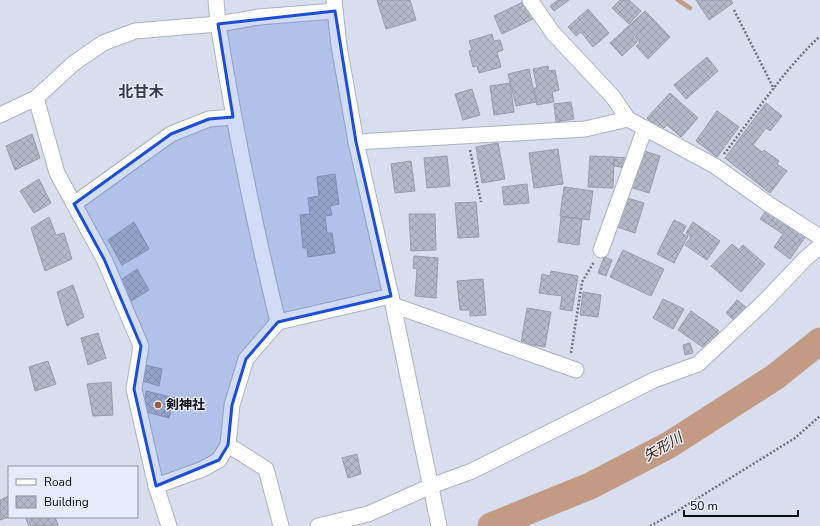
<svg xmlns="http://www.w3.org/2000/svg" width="820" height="526" font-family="'Nunito Sans','Noto Sans JP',sans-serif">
	<defs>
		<pattern id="building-cross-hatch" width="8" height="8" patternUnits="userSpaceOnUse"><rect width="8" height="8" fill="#b3b8c7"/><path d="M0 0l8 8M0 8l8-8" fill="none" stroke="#999daa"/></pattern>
	</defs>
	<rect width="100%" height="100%" fill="#d8deed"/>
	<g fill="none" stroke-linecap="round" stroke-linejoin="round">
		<polyline stroke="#c39b84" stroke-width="4.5" points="678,0 690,8"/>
		<polyline stroke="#c39b84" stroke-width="27" points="491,526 590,486 669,445 775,377 820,341"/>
	</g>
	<g fill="url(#building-cross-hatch)" stroke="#969caa">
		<polygon points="377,0 410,0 416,20 386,29"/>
		<polygon points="527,0 535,18 502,34 494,16"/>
		<polygon points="558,0 569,0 554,11 550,6"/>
		<polygon points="620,0 629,0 641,11 629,24 612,8"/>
		<polygon points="696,0 731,0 733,3 709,20"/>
		<polygon points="588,9 609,33 593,47 581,32 576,36 568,27"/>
		<polygon points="645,11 653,19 633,37 637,42 622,56 610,43"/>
		<polygon points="653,19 670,37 648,59 636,46 640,43 635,37"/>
		<polygon points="492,34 494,41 500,40 503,50 497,52 501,67 479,73 477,66 473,67 469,51 472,50 469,41"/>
		<polygon points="707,57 718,71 686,99 674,85"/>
		<polygon points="548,66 549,71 555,70 559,90 552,92 554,102 537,105 534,88 537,88 533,69"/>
		<polygon points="529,69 536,102 516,106 508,74"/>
		<polygon points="510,83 514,112 494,115 490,86"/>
		<polygon points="472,89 480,115 463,120 455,94"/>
		<polygon points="670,93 698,118 681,137 667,125 661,131 647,118"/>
		<polygon points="571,102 574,119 556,122 554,104"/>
		<polygon points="766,103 782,116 770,131 766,128 753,145 762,152 764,150 779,161 777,164 787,171 770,193 725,158"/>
		<polygon points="717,111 739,127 717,157 696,141"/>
		<polygon points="32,134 40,158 15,170 6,146"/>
		<polygon points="498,143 505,179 482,183 476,147"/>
		<polygon points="558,149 563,184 534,188 529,153"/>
		<polygon points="641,150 660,156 649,193 630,187"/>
		<polygon points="447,156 450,186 427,188 424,158"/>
		<polygon points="590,156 614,157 613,188 588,187"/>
		<polygon points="614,157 629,158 626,168 614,166"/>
		<polygon points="411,161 415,191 395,193 391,164"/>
		<polygon points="335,174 339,204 330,206 332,215 325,216 327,233 332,233 335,253 308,257 307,248 303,248 300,215 310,214 308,198 319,196 317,177"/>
		<polygon points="39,179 51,203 34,213 20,191"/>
		<polygon points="527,184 529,203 504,205 502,187"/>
		<polygon points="564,187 593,191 589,220 560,216"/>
		<polygon points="627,198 644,203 635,233 617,227"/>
		<polygon points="476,202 479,237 458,238 455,203"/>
		<polygon points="767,209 806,236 790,259 774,247 783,234 760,219"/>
		<polygon points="409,214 435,214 436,250 411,251"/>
		<polygon points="49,217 56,235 64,233 72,259 45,271 31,228"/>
		<polygon points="561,217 582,219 579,245 558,242"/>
		<polygon points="674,220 686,226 682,234 688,236 674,263 657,254"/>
		<polygon points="134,222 149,249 122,265 108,240"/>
		<polygon points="693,222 720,241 707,260 685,245 691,237 686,233"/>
		<polygon points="732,244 739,250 743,245 765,264 741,292 711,266"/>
		<polygon points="623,250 664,269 651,296 610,277"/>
		<polygon points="414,256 438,258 436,298 415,296 417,269 413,268"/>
		<polygon points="604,257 612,260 606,276 598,273"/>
		<polygon points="137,269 149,290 131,301 121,280"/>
		<polygon points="551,271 578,276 572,311 560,309 562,296 539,293 542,274 550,276"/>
		<polygon points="483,279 486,315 470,316 470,310 460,310 457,281"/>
		<polygon points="73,285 84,317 67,326 57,292"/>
		<polygon points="583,292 601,295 598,317 580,315"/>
		<polygon points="663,299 684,309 673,329 653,318"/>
		<polygon points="737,300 747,308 735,321 726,313"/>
		<polygon points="527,308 551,312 545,347 521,343"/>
		<polygon points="691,311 719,331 707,350 678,330"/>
		<polygon points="98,333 106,358 88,365 81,338"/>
		<polygon points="690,343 693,353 685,355 683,345"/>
		<polygon points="48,361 56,384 35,391 29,367"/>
		<polygon points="145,365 162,369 159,386 143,381"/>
		<polygon points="111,382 113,415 93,416 87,384"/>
		<polygon points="146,391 175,398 169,418 143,411"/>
		<polygon points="357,454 361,474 348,478 342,458"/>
		<polygon points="9,496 9,517 0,520 0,500"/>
		<polygon points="25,517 55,517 58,525 29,526"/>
	</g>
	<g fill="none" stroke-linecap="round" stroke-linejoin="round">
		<g stroke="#acb2c0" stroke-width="17">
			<g id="minor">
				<polyline points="216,0 218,24 259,17 335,11"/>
				<polyline points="334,0 339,46 356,142 393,305 439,526"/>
				<polyline points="530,0 553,33 613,97 628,119 715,166 770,205 820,237"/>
				<polyline points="36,98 57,173 104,259 141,346 134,389 156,486 169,526"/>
				<path d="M0,115L36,98L74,63L103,43L135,31L218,24C234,124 254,223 278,322L246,359L232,405L228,445L219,460L203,469L156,486"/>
				<polyline points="356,142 585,129 628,119"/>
				<polyline points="74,204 171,134 209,119 233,117"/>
				<polyline points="601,250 645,128"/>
				<polyline points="393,305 576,370"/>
				<polyline points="278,322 391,296"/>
				<polyline points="228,445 266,469 281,526"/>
				<polyline points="318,526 368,514 431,486 472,471 654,380 698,364 763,303 805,259 820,246"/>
			</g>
		</g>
		<g stroke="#6e727c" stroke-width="2.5" stroke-dasharray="2 2" stroke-linecap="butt">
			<polyline points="734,10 774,89"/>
			<polyline points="470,150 481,202"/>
			<path d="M724,154C755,114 783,71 820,36"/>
			<polyline points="571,353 582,282 594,262"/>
			<polyline points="650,526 674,513 795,438 820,416"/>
		</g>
		<use href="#minor" stroke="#fff" stroke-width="15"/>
	</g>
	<path fill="#1d4ed8" fill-opacity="0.2" stroke="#1d4ed8" stroke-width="3" stroke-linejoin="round" d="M335,11L356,142L391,296L278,322L246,359L232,405L228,445L219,460L156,486L134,389L141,346L104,259L74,204L171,134L209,119L233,117L218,24Z"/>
	<circle fill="#a05a2f" stroke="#e5ebfa" stroke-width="1.5" cx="158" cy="405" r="4"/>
	<g text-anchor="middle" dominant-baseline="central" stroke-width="3" stroke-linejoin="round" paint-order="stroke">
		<g font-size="13" font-weight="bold" fill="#0b0d12" stroke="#e5ebfa" text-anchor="start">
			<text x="166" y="405">剣神社</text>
		</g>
		<g font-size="14" font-style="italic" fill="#472005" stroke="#e5ebfa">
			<text transform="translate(663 447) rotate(-30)">矢形川</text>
		</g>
		<g font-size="15" font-weight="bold" fill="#383d49" stroke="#e5ebfa">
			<text x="141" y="92">北甘木</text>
		</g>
	</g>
	<rect x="8" y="466" width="130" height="52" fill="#e5ebfa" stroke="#8e929d"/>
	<rect x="16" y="479" width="20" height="6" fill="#ffffff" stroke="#8e929d"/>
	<text x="44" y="486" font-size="12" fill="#0b0d12">Road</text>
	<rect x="16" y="496" width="20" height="12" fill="url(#building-cross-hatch)" stroke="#8e929d"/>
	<text x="44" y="506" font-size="12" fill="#0b0d12">Building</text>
	<path d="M684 510v6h114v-6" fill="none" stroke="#0b0d12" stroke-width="2"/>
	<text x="690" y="510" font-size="12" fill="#0b0d12" stroke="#e5ebfa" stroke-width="3" paint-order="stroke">50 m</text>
</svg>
